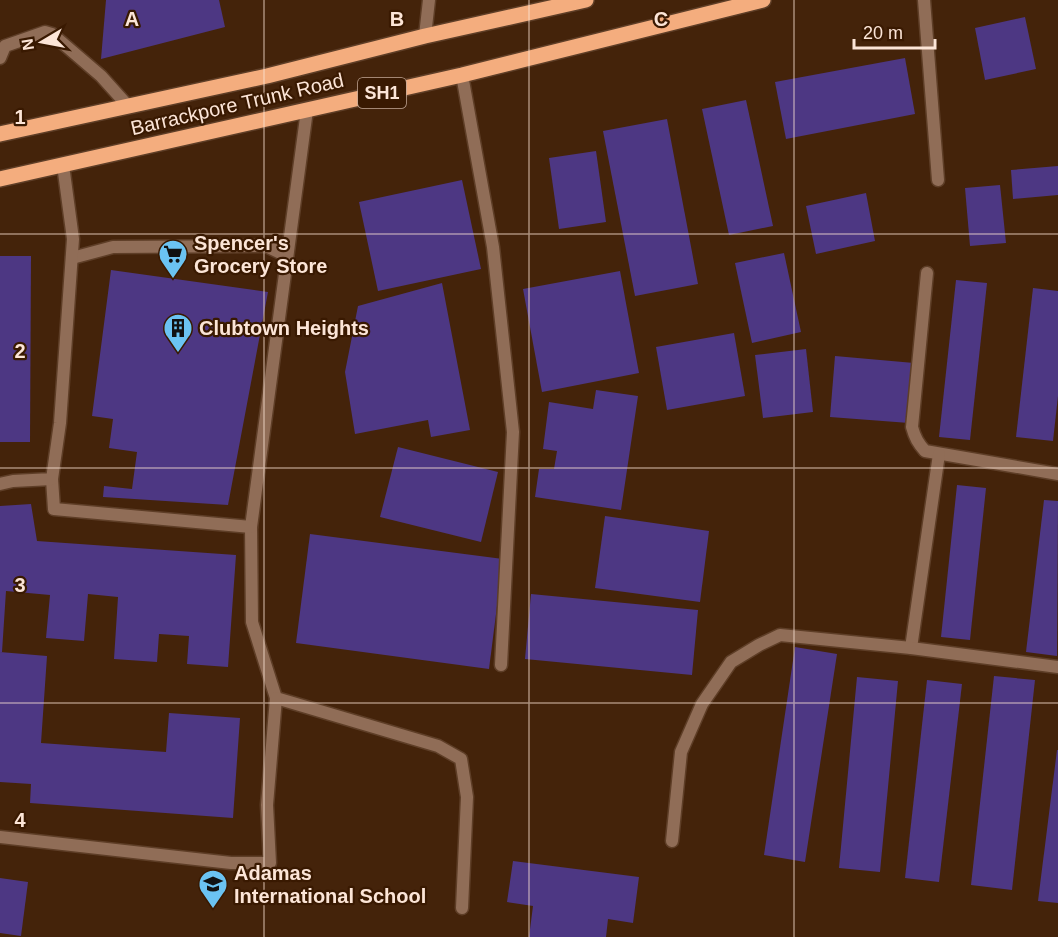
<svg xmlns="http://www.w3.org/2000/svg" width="1058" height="937" font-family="Helvetica,sans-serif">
	<rect width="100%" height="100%" fill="#44230a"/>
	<g fill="#4d3783">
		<polygon points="106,0 219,0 225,27 101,59"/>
		<polygon points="1025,17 1036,69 985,80 975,28"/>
		<polygon points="905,58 915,114 786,139 775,82"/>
		<polygon points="746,100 773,226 729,235 702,109"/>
		<polygon points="667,119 698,284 635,296 603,131"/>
		<polygon points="596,151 606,222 559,229 549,158"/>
		<polygon points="1058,166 1058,195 1013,199 1011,170"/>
		<polygon points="462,180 481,269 378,291 359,202"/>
		<polygon points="1000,185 1006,243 970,246 965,188"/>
		<polygon points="866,193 875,241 816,254 806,206"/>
		<polygon points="784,253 801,332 752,343 735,263"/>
		<polygon points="0,256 31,256 30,442 0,442"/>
		<polygon points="111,270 268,292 228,505 103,497 104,486 132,489 137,452 109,448 113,419 92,416"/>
		<polygon points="620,271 639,373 542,392 523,289"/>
		<polygon points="956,280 987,283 970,440 939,437"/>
		<polygon points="442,283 470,430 431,437 428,420 355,434 345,372 358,306"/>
		<polygon points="1033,288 1058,291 1058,396 1053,441 1016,437"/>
		<polygon points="734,333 745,396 667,410 656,347"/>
		<polygon points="806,349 813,412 763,418 755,355"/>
		<polygon points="835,356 914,363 909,423 830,417"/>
		<polygon points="596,390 638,396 621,510 535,497 539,469 554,469 557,451 543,449 549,402 593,409"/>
		<polygon points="398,447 498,472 481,542 380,517"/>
		<polygon points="957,485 986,488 970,640 941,637"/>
		<polygon points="1044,500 1058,501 1057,656 1026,652"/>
		<polygon points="31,504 37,541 236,555 228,667 187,664 189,636 159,634 157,662 114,659 118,597 88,594 84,641 46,638 50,595 6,591 2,652 0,652 47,656 41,743 166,752 169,713 240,718 233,818 30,803 31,784 0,782 0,506"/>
		<polygon points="605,516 709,531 700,602 595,588"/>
		<polygon points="310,534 503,559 489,669 296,643"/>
		<polygon points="531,594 698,610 692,675 525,659"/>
		<polygon points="795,647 837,654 805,862 764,855"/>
		<polygon points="994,676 1035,680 1012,890 971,885"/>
		<polygon points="857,677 898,681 880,872 839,868"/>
		<polygon points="927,680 962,684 939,882 905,878"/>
		<polygon points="1057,750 1058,750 1058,903 1038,901"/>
		<polygon points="513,861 639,877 633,923 608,919 606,937 529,937 533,906 507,902"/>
		<polygon points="0,878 28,882 21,936 0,933"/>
	</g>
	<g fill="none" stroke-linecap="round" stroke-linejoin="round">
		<g stroke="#5e3e27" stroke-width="15">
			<g id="lane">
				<polyline points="425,36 429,0"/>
				<polyline points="0,58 5,46 45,32 52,34 101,76 128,106"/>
				<polyline points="462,75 493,247 513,432 501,665"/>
				<polyline points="307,110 251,527 252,622 276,698 438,746 461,759 467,797 462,908"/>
				<polyline points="72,258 113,247 266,246 287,256"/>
				<path d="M927,273L912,427C915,438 918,443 925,451L1058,474"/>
				<polyline points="52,479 54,509 251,527"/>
				<polyline points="0,484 13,481 52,479 60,423 73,239 63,165"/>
				<polyline points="911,648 939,454"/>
				<polyline points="0,837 231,863 270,863 267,805 276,698"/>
				<polyline points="672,841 681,752 702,704 731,662 759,645 780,635 911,648 1058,667"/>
			</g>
		</g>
		<g stroke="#5e3e27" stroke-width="15">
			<polyline id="street" points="924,0 938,180"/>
		</g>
		<g stroke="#5e3e27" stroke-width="18">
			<g id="primary">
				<polyline points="0,134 267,76 425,36 586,0"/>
				<polyline points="0,179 462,75 763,0"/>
			</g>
		</g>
		<use href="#lane" stroke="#906d57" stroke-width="12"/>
		<use href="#street" stroke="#906d57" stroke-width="12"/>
		<use href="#primary" stroke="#f4ad7e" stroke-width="15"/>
	</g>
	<path fill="none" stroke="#fce5d7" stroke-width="1.5" stroke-opacity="0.55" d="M264,0V937M529,0V937M794,0V937M0,234H1058M0,468H1058M0,703H1058"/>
	<defs>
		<g id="supermarket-pin" transform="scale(1.5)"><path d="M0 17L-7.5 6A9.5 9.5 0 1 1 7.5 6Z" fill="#6bc3f2" stroke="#391901"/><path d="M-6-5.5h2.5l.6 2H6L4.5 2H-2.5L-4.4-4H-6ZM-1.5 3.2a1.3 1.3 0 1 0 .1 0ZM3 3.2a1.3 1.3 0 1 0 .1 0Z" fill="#111"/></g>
		<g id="building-pin" transform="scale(1.5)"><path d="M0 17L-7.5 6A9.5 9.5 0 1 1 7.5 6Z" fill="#6bc3f2" stroke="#391901"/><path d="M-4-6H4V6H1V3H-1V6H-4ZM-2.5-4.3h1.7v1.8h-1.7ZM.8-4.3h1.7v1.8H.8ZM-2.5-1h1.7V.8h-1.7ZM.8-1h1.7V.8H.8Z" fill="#111"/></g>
		<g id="school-pin" transform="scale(1.5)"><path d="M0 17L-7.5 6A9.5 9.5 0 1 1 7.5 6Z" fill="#6bc3f2" stroke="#391901"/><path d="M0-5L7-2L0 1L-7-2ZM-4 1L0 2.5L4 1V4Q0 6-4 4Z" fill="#111"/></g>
	</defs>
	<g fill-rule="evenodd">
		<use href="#supermarket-pin" x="173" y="254"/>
		<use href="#building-pin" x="178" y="328"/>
		<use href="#school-pin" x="213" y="884"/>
	</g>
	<g text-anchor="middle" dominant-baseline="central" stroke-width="4.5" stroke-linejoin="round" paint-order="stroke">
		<rect fill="#391901" stroke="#c2a897" stroke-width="1.5" x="358" y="78" width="48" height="30" rx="4.5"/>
		<g font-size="18" font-weight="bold" fill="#fce5d7">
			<text x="382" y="93">SH1</text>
		</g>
		<g font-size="20" fill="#fce5d7" stroke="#391901">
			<text transform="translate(237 104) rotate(-13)">Barrackpore Trunk Road</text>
		</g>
		<g font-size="20" font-weight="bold" fill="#fce5d7" stroke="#391901" text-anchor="start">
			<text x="194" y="243">Spencer's<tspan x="194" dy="23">Grocery Store</tspan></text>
			<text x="199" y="328">Clubtown Heights</text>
			<text x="234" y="873">Adamas<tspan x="234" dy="23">International School</tspan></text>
		</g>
	</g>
	<g font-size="20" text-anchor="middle" font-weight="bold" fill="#fce5d7" stroke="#391901" stroke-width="4.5" stroke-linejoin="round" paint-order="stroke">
		<text x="132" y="26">A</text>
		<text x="397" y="26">B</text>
		<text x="661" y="26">C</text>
		<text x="20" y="124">1</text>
		<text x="20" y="358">2</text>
		<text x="20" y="592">3</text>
		<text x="20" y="827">4</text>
	</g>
	<g transform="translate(42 42) rotate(260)" stroke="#391901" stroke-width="4.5" paint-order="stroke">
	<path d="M0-4.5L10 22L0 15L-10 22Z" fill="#fce5d7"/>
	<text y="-9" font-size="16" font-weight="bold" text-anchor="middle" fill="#fce5d7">N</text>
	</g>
	<path d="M854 39v9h81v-9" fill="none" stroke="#fce5d7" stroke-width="3"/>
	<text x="863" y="39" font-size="18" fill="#fce5d7" stroke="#391901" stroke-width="4.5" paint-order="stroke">20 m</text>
</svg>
